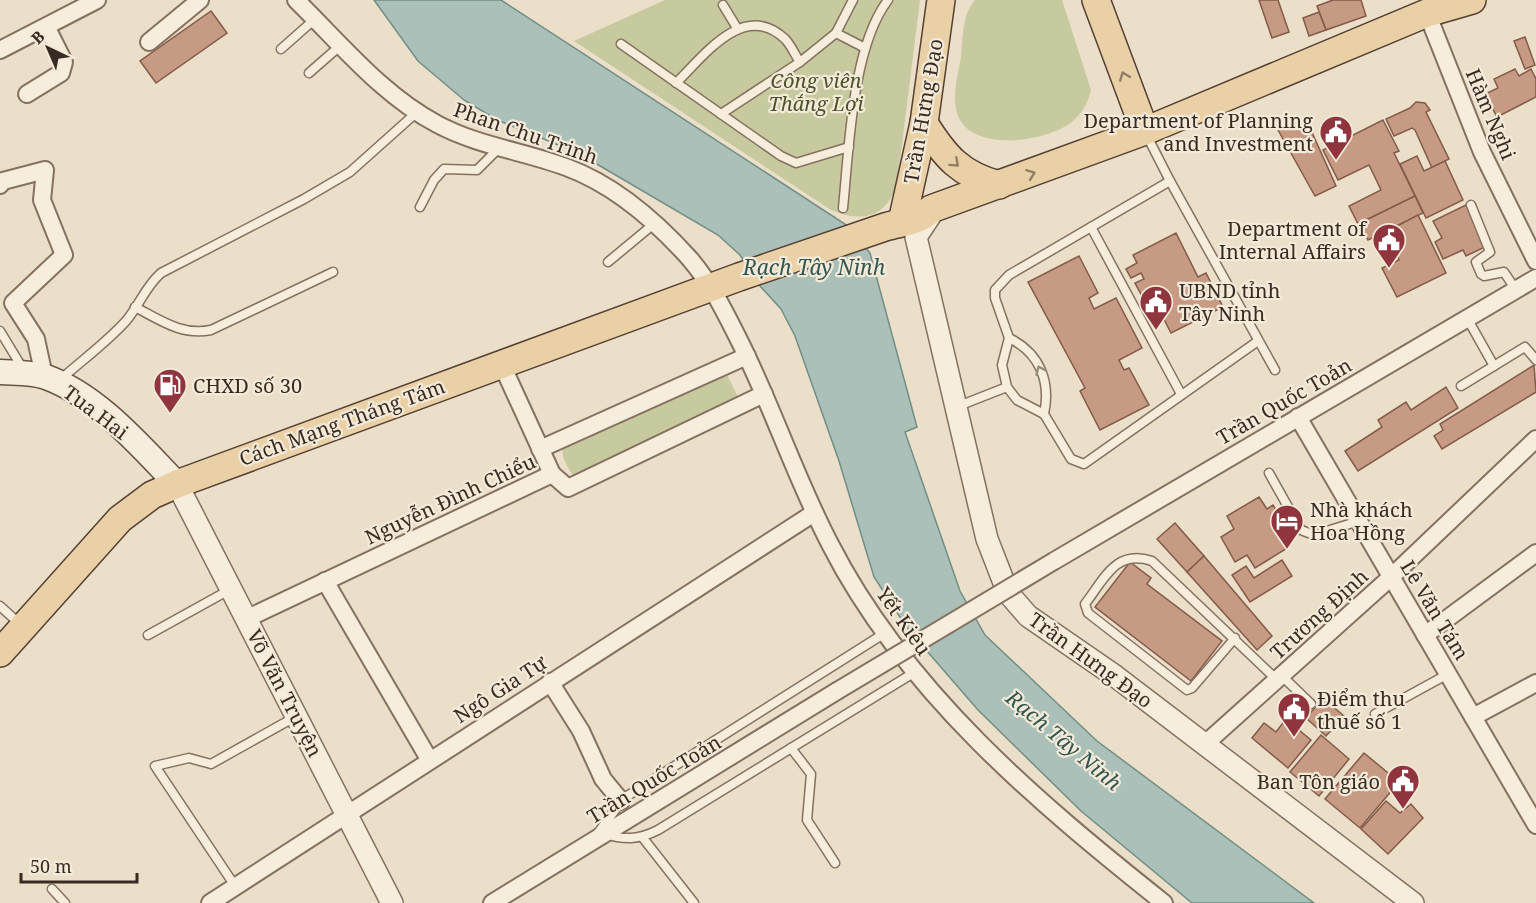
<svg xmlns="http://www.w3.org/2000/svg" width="1536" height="903" font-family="'Noto Serif',serif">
	<rect width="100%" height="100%" fill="#ebdfca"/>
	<g fill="#c7c99e">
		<path d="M665,0H920L897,184C886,218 862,223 831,210L574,41Z"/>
		<path d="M975,0H1062L1091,90C1088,102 1083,112 1073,121C1048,142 973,153 958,116C951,97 958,75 961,57C963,38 962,14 975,0Z"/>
		<path d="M727,375L739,399L575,478C568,469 563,460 562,449Z"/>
	</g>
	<polygon fill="#aac0b8" stroke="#718e85" stroke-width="1.5" points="374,0 501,0 848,226 870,253 917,427 905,432 960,591 985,635 1097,741 1314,903 1192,903 1081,811 978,710 907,628 874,577 839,461 795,336 781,309 760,286 740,255 718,235 578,153 497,120 464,100 418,61"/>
	<g fill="#c69a83" stroke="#835b48" stroke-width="1.5">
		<polygon points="1259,0 1278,0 1289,32 1272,38"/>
		<polygon points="1333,0 1361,0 1366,16 1326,30 1317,6"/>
		<polygon points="211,11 227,33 156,83 140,61"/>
		<polygon points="1319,12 1326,30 1309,36 1303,18"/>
		<polygon points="1525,37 1535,65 1525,69 1514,41"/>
		<polygon points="1515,69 1519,76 1531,69 1536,79 1536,97 1497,117 1485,94 1498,88 1494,79"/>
		<polygon points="1416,102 1425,103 1430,110 1426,112 1449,159 1432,168 1415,130 1412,128 1394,136 1386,119 1410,108"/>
		<polygon points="1306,119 1336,186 1315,196 1278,130"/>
		<polygon points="1383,120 1399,151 1394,153 1415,196 1358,224 1349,206 1381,190 1369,165 1338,180 1323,150"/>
		<polygon points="1417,156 1424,171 1445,161 1463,200 1426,218 1400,164"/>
		<polygon points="1415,196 1423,213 1368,240 1360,223"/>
		<polygon points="1466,205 1487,246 1466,256 1463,250 1443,259 1435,242 1442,238 1433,221"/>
		<polygon points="1418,215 1446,273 1397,297 1382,268 1399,260 1392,245 1401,240 1395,227"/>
		<polygon points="1176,233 1198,277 1206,273 1223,307 1171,333 1152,296 1144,300 1135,283 1144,279 1141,273 1131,278 1126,269 1137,263 1133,255"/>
		<polygon points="1079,256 1098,293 1089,298 1094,309 1116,298 1142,348 1119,360 1124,370 1129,368 1149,405 1100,430 1080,391 1085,388 1028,282"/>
		<polygon points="1534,365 1536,392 1442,449 1434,436 1443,430 1440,424"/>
		<polygon points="1446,387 1458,408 1358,471 1345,451 1382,427 1378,420 1406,402 1411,410"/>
		<polygon points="1259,497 1267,509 1273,505 1289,531 1282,535 1289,547 1255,568 1247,555 1235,562 1221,537 1234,529 1227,516"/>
		<polygon points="1175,523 1204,556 1187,572 1157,539"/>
		<polygon points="1204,556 1272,636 1257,650 1187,572"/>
		<polygon points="1282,560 1292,576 1250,602 1232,575 1246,566 1254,578"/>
		<polygon points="1130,562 1151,578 1147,584 1222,641 1191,681 1095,607"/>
		<polygon points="1323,698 1344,716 1326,736 1306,718"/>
		<polygon points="1286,719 1311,740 1288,768 1252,738 1264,723 1276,732"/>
		<polygon points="1321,735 1349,759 1319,796 1290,772"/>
		<polygon points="1364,753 1399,782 1360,828 1325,799"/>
		<polygon points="1386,801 1400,813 1411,804 1423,818 1388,854 1361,829"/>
	</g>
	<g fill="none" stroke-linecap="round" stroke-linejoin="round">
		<g stroke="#867160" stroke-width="11">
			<g id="service">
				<polyline points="723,5 737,28"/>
				<polyline points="836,33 865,48"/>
				<polyline points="621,44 781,156 796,163 849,147"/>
				<polyline points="281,49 315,19"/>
				<polyline points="309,73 341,45"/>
				<path d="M676,83C704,56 744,0 785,39C791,45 795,55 800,62"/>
				<polyline points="721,114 800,62 836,33 853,0"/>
				<polyline points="1146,134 1170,181 1275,370"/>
				<polyline points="1170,181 1009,275 995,290 995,298 1009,338 1002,365 1007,387 1017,400 1044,414 1071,459 1084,464 1258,341"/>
				<polyline points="1471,205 1490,252 1476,262 1481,274 1484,276 1504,272 1516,290"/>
				<polyline points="420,207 434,180 444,169 477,170 499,148"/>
				<path d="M843,208C849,149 852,47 888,0"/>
				<polyline points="1091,227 1181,394"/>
				<polyline points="608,262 655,223"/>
				<path d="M135,307C160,320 182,336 211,330L333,272"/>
				<polyline points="1467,318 1494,366"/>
				<polyline points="0,331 23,369"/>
				<path d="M1009,338C1040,353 1051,382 1044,414"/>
				<path d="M60,380C81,361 106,343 126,321C139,306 145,287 161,273L304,199L350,172L416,113"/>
				<polyline points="1461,386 1525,347 1536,360"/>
				<polyline points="956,407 1007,387"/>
				<polyline points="1269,473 1301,530 1314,535 1359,521"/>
				<polyline points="0,606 21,625"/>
				<polyline points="148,635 231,589"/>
				<path d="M1235,638L1192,688L1187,690L1088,613L1085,604C1105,578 1116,549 1152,561L1277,680"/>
				<polyline points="1282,676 1311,704"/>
				<polyline points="1375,714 1448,674"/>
				<polyline points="791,748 811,774 807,820 835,863"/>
				<polyline points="598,833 624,798 885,633"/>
				<path d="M604,834C625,840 638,840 658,830L915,672"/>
				<polyline points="643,838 694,903"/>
				<polyline points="235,886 155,766 189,758 211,764 295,717"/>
				<polyline points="52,889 65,903"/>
			</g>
		</g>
		<g stroke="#867160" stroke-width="20">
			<g id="minor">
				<path d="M296,0C340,43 382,95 437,124C478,146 523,151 566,167C615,185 655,220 690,259C712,285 725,312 740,342C773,408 796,479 830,544C905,691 1037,802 1164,903"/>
				<polyline points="1427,13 1482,152 1536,261"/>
				<polyline points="149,42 200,0"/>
				<polyline points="0,50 97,0"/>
				<polyline points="27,94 61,73 64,62 47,28"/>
				<polyline points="0,185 3,181 45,170 42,200 64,255 13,303 36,339 44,376"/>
				<polyline points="502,365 552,474 568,488 764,394"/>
				<polyline points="1298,417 1536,825"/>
				<polyline points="540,449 747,356"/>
				<polyline points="1054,561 1536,278"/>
				<polyline points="325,581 429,759"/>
				<polyline points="248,618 552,474"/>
				<polyline points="1425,635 1536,553"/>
				<polyline points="550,682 581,731 603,779 621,801"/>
				<polyline points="1473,717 1536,683"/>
				<polyline points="1205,744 1390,578 1536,439"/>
				<polyline points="210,903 814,513"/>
				<polyline points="492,903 837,691"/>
			</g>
		</g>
		<g stroke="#867160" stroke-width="24">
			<g id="tertiary">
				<polyline points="934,210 916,237 987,539 1008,593 1028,616 1115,676 1413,903"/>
				<polyline points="177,484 392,903"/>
			</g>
		</g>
		<g stroke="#685343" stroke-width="27">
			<path id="secondary" d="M0,372C14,373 32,372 46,377C98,396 139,445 177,484"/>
		</g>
		<g stroke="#554033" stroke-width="30">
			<g id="primary">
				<polyline points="1096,0 1145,131"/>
				<path d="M924,123C945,157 961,175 999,185"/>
				<polyline points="902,222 924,123 941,0"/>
				<path d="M0,653L120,519L152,495L177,484L739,277L885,227C902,222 919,222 931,209L1145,131L1427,13L1472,0"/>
			</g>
		</g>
		<use href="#service" stroke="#f6eddd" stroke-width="8"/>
		<use href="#minor" stroke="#f6eddd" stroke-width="16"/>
		<use href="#tertiary" stroke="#f6eddd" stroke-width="21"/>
		<use href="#secondary" stroke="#f6eddd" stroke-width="24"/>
		<use href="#primary" stroke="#ead0a6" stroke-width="27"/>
		<g stroke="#867160" stroke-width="20" stroke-linecap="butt">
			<polyline id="minor-bridge" points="837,691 1054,561"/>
		</g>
		<use href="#minor-bridge" stroke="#f6eddd" stroke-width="16"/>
	</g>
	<defs><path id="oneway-chevron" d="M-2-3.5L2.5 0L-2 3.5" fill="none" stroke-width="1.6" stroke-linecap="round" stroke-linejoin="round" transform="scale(1.5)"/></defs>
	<g stroke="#917e64">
		<use href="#oneway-chevron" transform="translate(1124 76) rotate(-111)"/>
		<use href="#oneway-chevron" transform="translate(955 163) rotate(42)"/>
		<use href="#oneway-chevron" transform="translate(1031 174) rotate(-21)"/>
	</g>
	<use stroke="#978c80" href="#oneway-chevron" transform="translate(1040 370) rotate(-115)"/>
	<defs>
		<g id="civic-pin" transform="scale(1.725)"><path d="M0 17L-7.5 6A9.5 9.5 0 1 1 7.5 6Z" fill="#90353d" stroke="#f3ead9"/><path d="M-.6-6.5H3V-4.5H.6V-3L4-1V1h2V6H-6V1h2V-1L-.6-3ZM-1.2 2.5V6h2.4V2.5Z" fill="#fff"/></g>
		<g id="fuel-pin" transform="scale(1.725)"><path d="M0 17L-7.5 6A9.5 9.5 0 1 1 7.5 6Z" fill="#90353d" stroke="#f3ead9"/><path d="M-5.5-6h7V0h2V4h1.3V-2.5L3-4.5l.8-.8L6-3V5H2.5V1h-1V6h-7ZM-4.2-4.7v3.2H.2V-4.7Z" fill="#fff"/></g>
		<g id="hotel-pin" transform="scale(1.725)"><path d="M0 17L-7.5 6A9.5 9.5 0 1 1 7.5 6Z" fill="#90353d" stroke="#f3ead9"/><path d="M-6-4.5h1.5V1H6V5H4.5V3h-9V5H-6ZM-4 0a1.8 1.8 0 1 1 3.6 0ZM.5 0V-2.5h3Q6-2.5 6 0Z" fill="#fff"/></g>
	</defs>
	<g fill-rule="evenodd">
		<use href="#civic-pin" x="1336" y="132"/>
		<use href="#civic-pin" x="1389" y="240"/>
		<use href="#civic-pin" x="1156" y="302"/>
		<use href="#fuel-pin" x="170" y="385"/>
		<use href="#hotel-pin" x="1287" y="521"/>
		<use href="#civic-pin" x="1294" y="709"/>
		<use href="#civic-pin" x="1403" y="781"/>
	</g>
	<g text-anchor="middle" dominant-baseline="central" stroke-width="4.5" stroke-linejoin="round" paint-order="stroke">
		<g font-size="20" font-style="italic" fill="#4c532a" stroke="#f3ead9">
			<text x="816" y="80">Công viên<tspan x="816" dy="23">Thắng Lợi</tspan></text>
		</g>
		<g font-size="20" fill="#382b22" stroke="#f3ead9">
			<text transform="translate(923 111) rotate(-80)">Trần Hưng Đạo</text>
			<text transform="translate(1491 114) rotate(67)">Hàm Nghi</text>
			<text transform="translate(526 133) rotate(19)">Phan Chu Trinh</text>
			<text transform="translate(1284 401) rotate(-30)">Trần Quốc Toản</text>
			<text transform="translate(96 412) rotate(37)">Tua Hai</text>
			<text transform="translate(342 422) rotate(-20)">Cách Mạng Tháng Tám</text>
			<text transform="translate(450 499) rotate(-25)">Nguyễn Đình Chiểu</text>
			<text transform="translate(1435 610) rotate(59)">Lê Văn Tám</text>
			<text transform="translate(1319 614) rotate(-42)">Trương Định</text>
			<text transform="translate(904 621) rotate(55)">Yết Kiêu</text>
			<text transform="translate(1091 660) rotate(36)">Trần Hưng Đạo</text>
			<text transform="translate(500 689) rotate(-33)">Ngô Gia Tự</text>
			<text transform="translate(285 693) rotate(63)">Võ Văn Truyện</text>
			<text transform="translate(654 779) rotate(-31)">Trần Quốc Toản</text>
		</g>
		<g font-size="20" fill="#382b22" stroke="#f3ead9" text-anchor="start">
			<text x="1313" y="120" text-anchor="end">Department of Planning<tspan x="1313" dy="23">and Investment</tspan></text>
			<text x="1366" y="228" text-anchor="end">Department of<tspan x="1366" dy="23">Internal Affairs</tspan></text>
			<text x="1179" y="290">UBND tỉnh<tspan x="1179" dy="23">Tây Ninh</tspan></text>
			<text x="193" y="385">CHXD số 30</text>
			<text x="1310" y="509">Nhà khách<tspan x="1310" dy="23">Hoa Hồng</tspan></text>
			<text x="1317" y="698">Điểm thu<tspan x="1317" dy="23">thuế số 1</tspan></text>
			<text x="1380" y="781" text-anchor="end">Ban Tôn giáo</text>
		</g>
		<g font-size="21" font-style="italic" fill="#335651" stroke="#f3ead9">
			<text x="814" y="267">Rạch Tây Ninh</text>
			<text transform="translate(1064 740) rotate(40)">Rạch Tây Ninh</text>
		</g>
	</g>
	<g transform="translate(48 48) rotate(316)" stroke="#f3ead9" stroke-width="4.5" paint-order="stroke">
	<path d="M0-4.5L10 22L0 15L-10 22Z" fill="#382b22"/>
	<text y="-9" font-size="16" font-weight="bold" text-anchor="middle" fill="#382b22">B</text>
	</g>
	<path d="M21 873v9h116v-9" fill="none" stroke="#382b22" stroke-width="3"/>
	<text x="30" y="873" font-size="18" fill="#382b22" stroke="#f3ead9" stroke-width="4.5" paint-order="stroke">50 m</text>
</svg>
